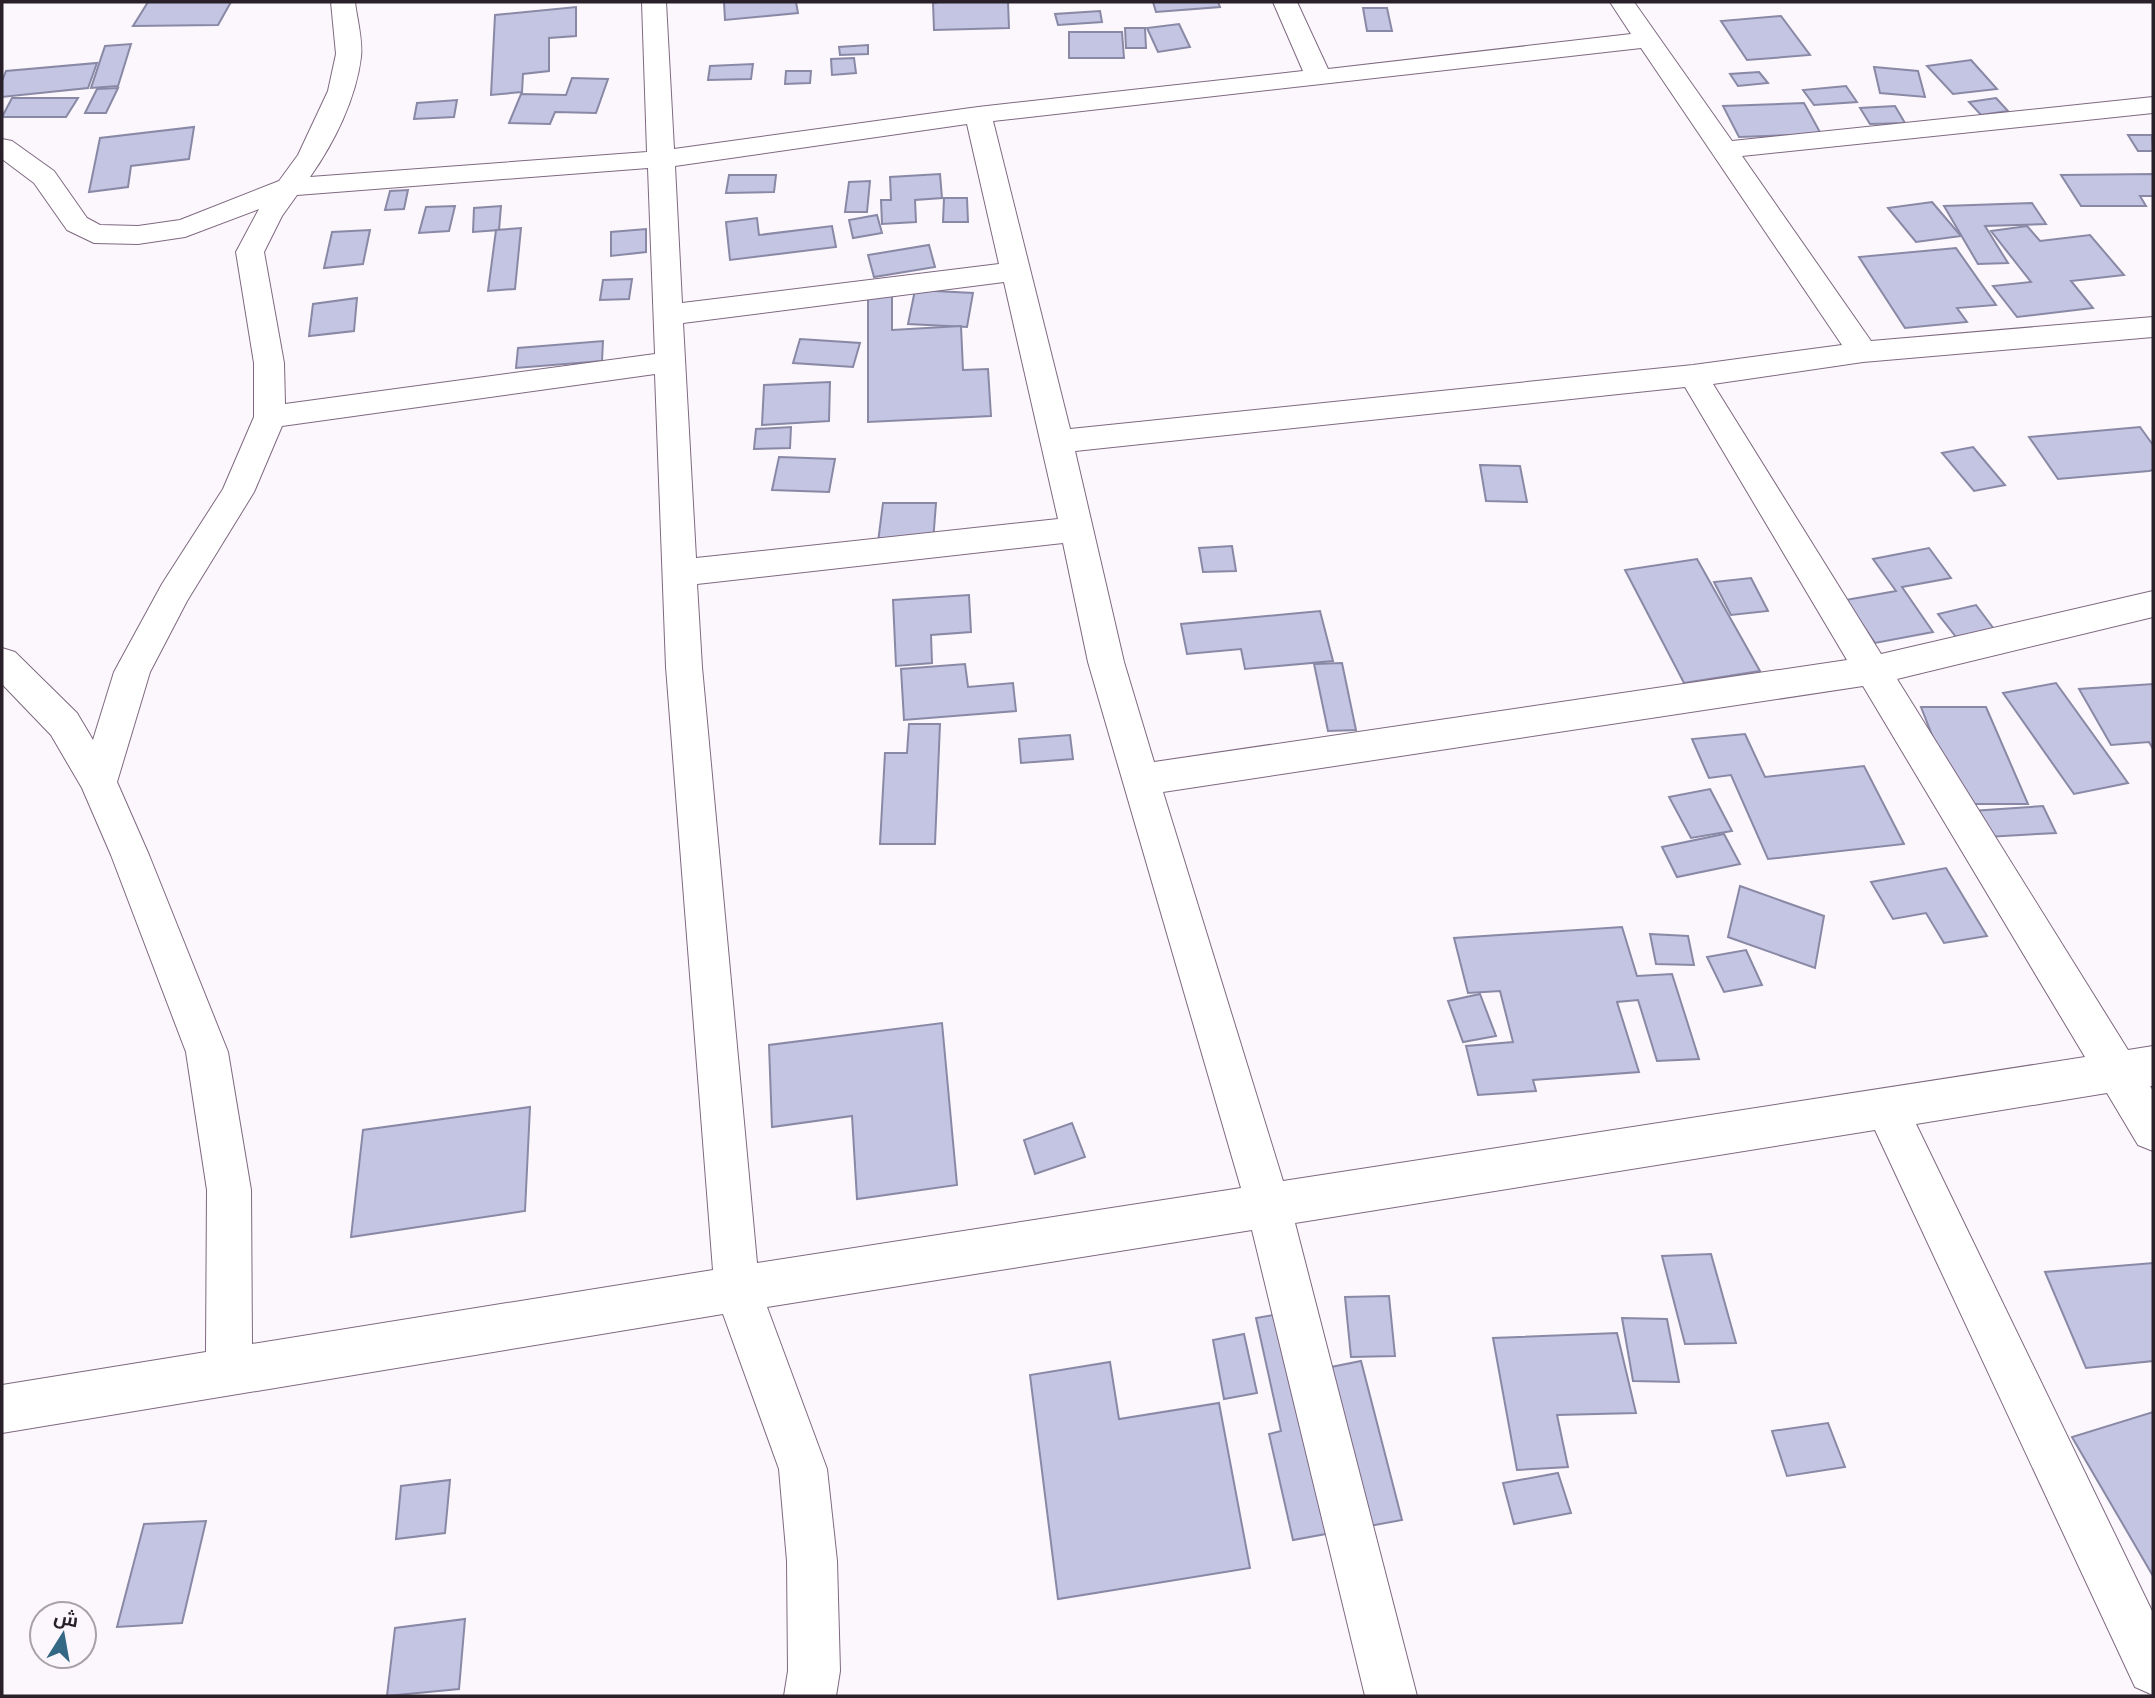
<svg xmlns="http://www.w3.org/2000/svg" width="2155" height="1698" font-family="Signika,Cairo,sans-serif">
	<rect width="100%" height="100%" fill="#fcf7fc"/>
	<g fill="#c4c4e3" stroke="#8989a6" stroke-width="2">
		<polygon points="148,2 231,2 218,25 133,26"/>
		<polygon points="724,2 796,2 798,13 725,20"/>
		<polygon points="939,2 1008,2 1009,28 934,30 933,3"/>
		<polygon points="1153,2 1218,2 1220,7 1156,12"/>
		<polygon points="576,7 576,36 549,38 549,71 523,74 522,92 491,95 495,15"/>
		<polygon points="1363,8 1387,8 1392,31 1367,31"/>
		<polygon points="1100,11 1102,22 1058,25 1055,14"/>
		<polygon points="1781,16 1810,55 1747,60 1721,21"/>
		<polygon points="1179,24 1190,47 1158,52 1147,28"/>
		<polygon points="1125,28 1145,28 1146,48 1126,48"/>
		<polygon points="1069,32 1122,32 1124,58 1069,58"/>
		<polygon points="131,44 118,86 91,88 105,46"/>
		<polygon points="868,45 868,54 840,55 839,47"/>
		<polygon points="854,58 856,73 832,75 831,59"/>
		<polygon points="1971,60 1997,89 1953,94 1927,66"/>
		<polygon points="97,63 88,88 2,97 2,81 6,71"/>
		<polygon points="753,64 751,79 708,80 710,66"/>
		<polygon points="1874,67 1918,71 1925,97 1880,93"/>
		<polygon points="786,71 811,71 810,83 785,84"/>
		<polygon points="1759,72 1768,83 1738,86 1730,74"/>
		<polygon points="572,78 608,79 596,113 555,112 550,124 509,123 521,94 566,95"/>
		<polygon points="1846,86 1857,102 1814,105 1803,90"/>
		<polygon points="118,88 106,113 85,113 97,89"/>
		<polygon points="12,98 78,98 66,117 2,117"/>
		<polygon points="1996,98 2008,111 1981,115 1969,102"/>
		<polygon points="457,100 454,117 414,119 417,103"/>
		<polygon points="1804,103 1821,134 1739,137 1723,106"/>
		<polygon points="1895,106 1905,123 1870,124 1860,108"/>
		<polygon points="194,127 189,159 131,166 128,187 89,192 100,138"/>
		<polygon points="2128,135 2152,135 2153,151 2138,151"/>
		<polygon points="940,174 942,198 915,200 916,222 882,224 881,200 891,200 890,177"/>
		<polygon points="2153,174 2153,196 2140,196 2146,206 2081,206 2061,175"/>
		<polygon points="729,175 776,175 774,192 726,193"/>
		<polygon points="870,181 867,212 845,212 849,182"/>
		<polygon points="408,190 404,209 385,210 390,191"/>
		<polygon points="944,198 967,198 968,222 943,222"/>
		<polygon points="1932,202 1961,236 1916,242 1888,208"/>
		<polygon points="2032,203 2046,224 1985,226 2008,263 1978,264 1944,206"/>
		<polygon points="455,206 449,231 419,233 426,207"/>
		<polygon points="501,206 499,230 473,232 474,208"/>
		<polygon points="877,215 882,233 853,238 849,220"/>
		<polygon points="757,218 759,235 832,226 836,247 730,260 726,222"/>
		<polygon points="2027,226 2040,241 2090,235 2124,275 2071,281 2093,308 2017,317 1993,286 2031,282 1991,231"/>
		<polygon points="521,228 515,289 488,291 496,230"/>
		<polygon points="646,229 646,252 611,256 611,232"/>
		<polygon points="370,230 363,264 324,268 332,232"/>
		<polygon points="929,245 935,267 874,277 868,255"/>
		<polygon points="1956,248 1996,305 1957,308 1967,322 1905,328 1859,257"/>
		<polygon points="632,279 629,299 600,300 603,280"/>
		<polygon points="915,290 973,293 967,327 908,324"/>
		<polygon points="892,294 892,330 961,326 963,370 988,369 991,416 868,422 868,295"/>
		<polygon points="357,298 354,331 309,336 313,304"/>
		<polygon points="800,339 860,343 853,367 793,363"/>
		<polygon points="603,341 602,361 516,368 518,348"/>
		<polygon points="830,382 829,421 762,425 764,385"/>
		<polygon points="791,427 790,448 754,449 756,429"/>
		<polygon points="2140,427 2153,445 2153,470 2149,471 2058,479 2029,437"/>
		<polygon points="1973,447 2005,485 1974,491 1942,453"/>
		<polygon points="779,457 835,459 829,492 772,490"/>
		<polygon points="1480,465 1520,466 1527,502 1486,501"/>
		<polygon points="883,503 936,503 933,542 878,542"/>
		<polygon points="1232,546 1236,571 1203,572 1199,548"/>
		<polygon points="1929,548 1951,578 1902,587 1933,632 1875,643 1846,600 1896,591 1873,559"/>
		<polygon points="1697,559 1760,671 1684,683 1625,570"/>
		<polygon points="1751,578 1768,611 1731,615 1714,582"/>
		<polygon points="969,595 971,632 931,635 932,663 896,666 893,600"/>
		<polygon points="1976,605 1994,629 1956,637 1938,614"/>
		<polygon points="1320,611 1333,661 1245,669 1241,649 1187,654 1181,624"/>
		<polygon points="1342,663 1356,730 1328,731 1314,664"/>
		<polygon points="965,664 968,687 1013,683 1016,711 904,720 901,669"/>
		<polygon points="2056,683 2128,783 2074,794 2003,693"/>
		<polygon points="2153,684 2153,749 2149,742 2111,745 2079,689"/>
		<polygon points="1921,707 1986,707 2028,804 1959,804"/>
		<polygon points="909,724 940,724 935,844 880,844 885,753 907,753"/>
		<polygon points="1745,734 1765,777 1864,766 1904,844 1768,859 1731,775 1709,778 1692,739"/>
		<polygon points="1070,735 1073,759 1021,763 1019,739"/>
		<polygon points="1710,789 1732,831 1691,838 1669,797"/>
		<polygon points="2043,806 2056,833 1986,837 1972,811"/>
		<polygon points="1724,834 1740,864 1677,877 1662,847"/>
		<polygon points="1946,868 1987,936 1944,943 1926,913 1893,919 1871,882"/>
		<polygon points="1740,886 1824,916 1815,968 1728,937"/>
		<polygon points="1622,927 1637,976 1672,974 1699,1059 1657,1061 1638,1000 1617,1002 1639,1072 1533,1080 1536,1091 1478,1095 1466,1046 1513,1042 1500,991 1468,993 1454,938"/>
		<polygon points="1650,934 1688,936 1694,965 1656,964"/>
		<polygon points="1746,950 1762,985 1724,992 1707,957"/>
		<polygon points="1480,994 1496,1036 1463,1042 1448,1001"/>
		<polygon points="942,1023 957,1185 857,1199 852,1116 772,1127 769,1045"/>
		<polygon points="530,1107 525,1211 351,1237 363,1130"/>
		<polygon points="1072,1123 1085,1157 1035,1174 1024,1140"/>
		<polygon points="1711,1254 1736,1343 1685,1344 1662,1256"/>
		<polygon points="2153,1263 2153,1361 2086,1368 2045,1272"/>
		<polygon points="1389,1296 1395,1356 1351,1357 1345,1297"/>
		<polygon points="1307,1309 1321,1369 1361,1361 1402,1520 1293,1540 1269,1434 1281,1431 1256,1318"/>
		<polygon points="1622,1318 1667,1319 1679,1382 1633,1381"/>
		<polygon points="1617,1333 1636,1413 1557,1415 1568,1467 1517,1470 1493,1338"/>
		<polygon points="1244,1334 1257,1393 1224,1399 1213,1340"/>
		<polygon points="1110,1362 1119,1419 1219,1403 1250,1568 1058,1599 1030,1375"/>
		<polygon points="2153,1412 2153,1576 2072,1437"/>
		<polygon points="1828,1423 1845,1467 1787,1476 1772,1431"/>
		<polygon points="1558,1473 1571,1513 1514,1524 1503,1483"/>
		<polygon points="450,1480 445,1533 396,1539 401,1486"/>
		<polygon points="206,1521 182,1623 117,1627 144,1524"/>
		<polygon points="465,1619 459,1689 387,1696 395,1628"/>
	</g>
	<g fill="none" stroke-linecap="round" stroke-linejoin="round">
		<g stroke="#7e6980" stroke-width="2">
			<path id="minor" d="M331,2H355C357,19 363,40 361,57C356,99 334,143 310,177L647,152L642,2H666L674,149L978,107L1303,71L1273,2H1297L1328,69L1631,34L1610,2H1634L1732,141L2153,97V113L1742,156L1871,341L2153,317V337L1863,362L1713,384L1881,654L2153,591V617L1897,679L2128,1050L2153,1046V1086H2150L2153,1091V1151L2138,1145L2107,1093L1916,1124L2153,1613V1695L2135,1687L1875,1130L1295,1223L1417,1696H1365L1252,1230L767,1307L827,1469L837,1561L840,1671L836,1696H784L788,1671L787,1561L779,1469L723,1314L2,1433V1385L206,1352L207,1190L186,1052L111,855L82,788L51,735L2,684V648L15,652L77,713L93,740L114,672L162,584L223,489L254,417V363L236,252L259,209L185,237L138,244L94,243L67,230L34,183L2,159V139L12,141L54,171L87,218L100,225L138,226L180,220L279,181L298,155L328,91L336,54ZM1641,48L1842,345L1693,365L1070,429L993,121ZM967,124L999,264L682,303L675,166ZM648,168L655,354L285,404L284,363L264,252L282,216L297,195ZM1004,282L1058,519L696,558L683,323ZM655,374L666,667L713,1270L252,1344L251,1190L228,1052L149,855L117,782L150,672L187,601L254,492L282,426ZM1685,387L1847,660L1154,762L1124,662L1075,451ZM1063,543L1088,662L1241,1188L757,1263L702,667L697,584ZM1863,686L2085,1057L1283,1181L1163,792Z"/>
		</g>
		<use href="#minor" fill="#fff" fill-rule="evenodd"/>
	</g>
	<rect width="2155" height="1698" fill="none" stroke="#29202a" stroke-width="7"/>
	<g transform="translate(63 1635) rotate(11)"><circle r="33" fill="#fcf7fc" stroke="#a8a1a8" stroke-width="2"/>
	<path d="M0-5L12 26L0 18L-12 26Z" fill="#356885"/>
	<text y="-10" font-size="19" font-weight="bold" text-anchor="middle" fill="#29202a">ش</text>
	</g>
</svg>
